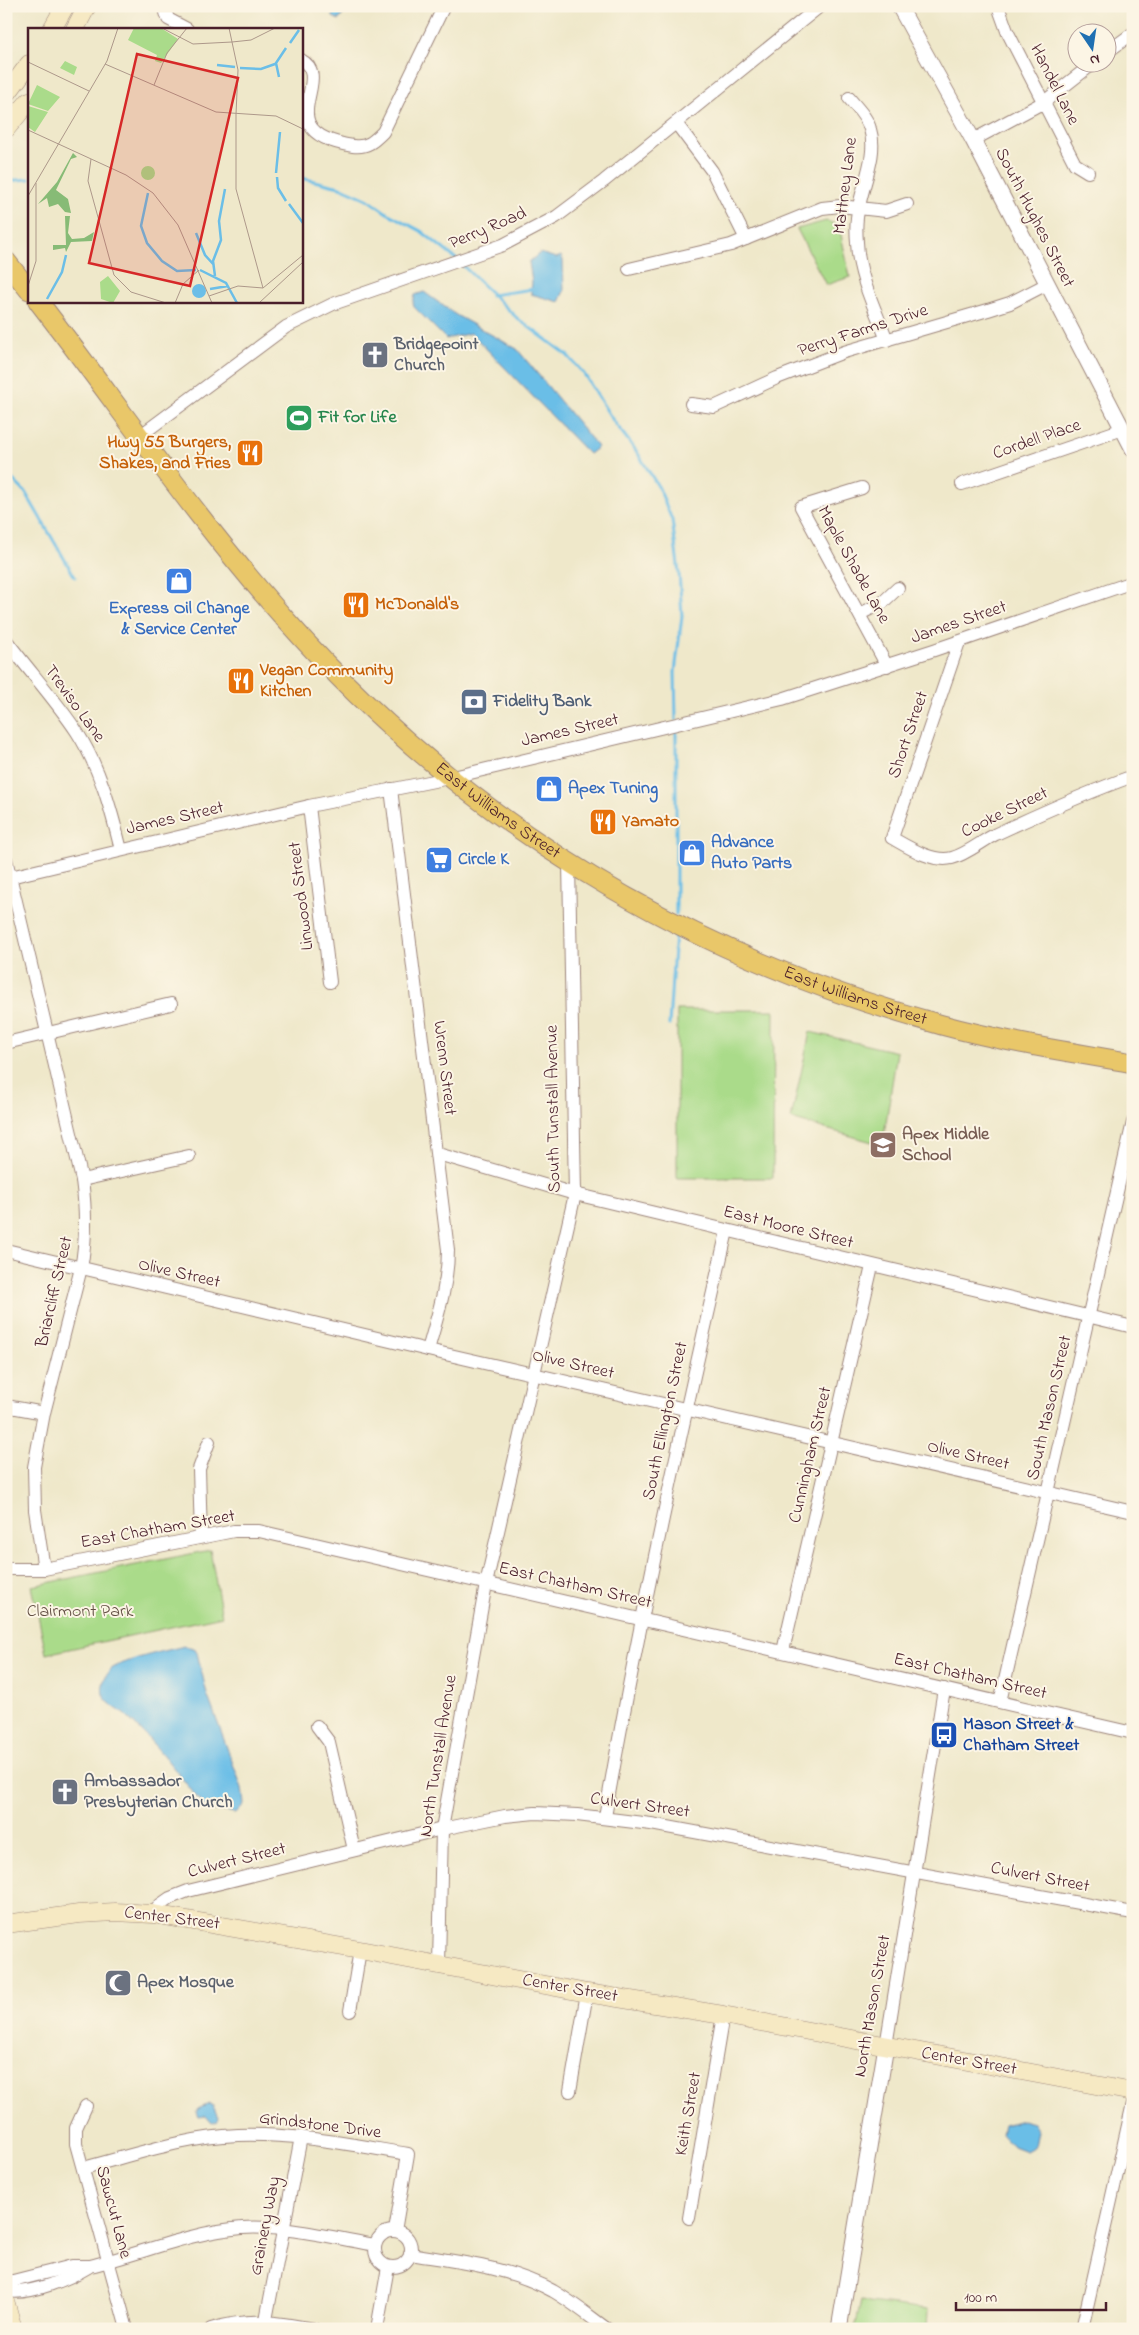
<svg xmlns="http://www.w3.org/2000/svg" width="1139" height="2335" font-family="'Indie Flower',sans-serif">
	<rect width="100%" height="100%" fill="#fcf5e5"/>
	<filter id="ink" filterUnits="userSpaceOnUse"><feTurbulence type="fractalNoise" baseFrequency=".02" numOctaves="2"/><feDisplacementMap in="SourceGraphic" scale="10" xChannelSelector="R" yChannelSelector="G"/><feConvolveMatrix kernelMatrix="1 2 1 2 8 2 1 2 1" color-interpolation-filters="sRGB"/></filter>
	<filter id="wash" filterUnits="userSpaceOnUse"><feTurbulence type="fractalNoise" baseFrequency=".0096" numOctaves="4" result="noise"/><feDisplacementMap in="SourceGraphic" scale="20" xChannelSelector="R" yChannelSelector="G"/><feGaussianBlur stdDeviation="1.12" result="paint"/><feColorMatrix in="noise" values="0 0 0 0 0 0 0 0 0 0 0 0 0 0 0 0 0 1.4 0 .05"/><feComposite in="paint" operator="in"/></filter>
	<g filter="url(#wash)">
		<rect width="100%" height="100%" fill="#efe8ca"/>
		<g fill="#aadb8a" stroke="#7a7d5a">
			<polygon points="826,221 835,224 840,230 850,277 826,285 797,229"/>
			<polygon points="677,1010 774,1010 773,1178 677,1178"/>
			<polygon points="810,1032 897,1052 884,1135 872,1142 791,1119"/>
			<polygon points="210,1550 222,1616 46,1654 32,1586"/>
			<polygon points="861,2301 928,2309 927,2329 855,2329"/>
		</g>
		<g fill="#6bbee7" stroke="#5a6e89">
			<polygon points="332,6 349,6 339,20 333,17"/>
			<polygon points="540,253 556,258 561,256 563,260 564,291 559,302 531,294 532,282 529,262"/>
			<polygon points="424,292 456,315 517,349 598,447 589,454 471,333 446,339 414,307 413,303 415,295"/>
			<path d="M184,1646L194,1648L197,1653L207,1694L242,1788L244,1804L236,1813L211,1810L203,1805C179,1775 154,1741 125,1715C118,1709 106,1703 103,1694C101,1687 105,1677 108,1672C116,1661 170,1650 184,1646Z"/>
			<polygon points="209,2104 213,2106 218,2117 217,2121 212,2123 206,2116 198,2117 196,2112 198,2109"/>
			<polygon points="1022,2120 1033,2123 1038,2131 1035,2146 1026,2151 1013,2146 1002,2134 1004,2125"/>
		</g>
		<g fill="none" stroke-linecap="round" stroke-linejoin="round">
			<g stroke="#6bbee7" stroke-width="3">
				<polyline points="301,178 340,187 367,199 387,213 421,231 456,259"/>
				<polyline points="6,181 29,179"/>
				<polyline points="460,263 518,319 567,355 584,374 612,419 637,452 659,488 672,520 679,573 682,616 675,672 676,720"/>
				<polyline points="491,295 533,289"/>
				<polyline points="6,473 25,492 75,577"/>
				<polyline points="676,914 676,729"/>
				<polyline points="669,1025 675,933"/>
			</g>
		</g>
	</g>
	<g filter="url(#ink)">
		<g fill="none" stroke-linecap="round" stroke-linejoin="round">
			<g stroke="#9c847a" stroke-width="14">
				<g id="minor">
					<polyline points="164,6 168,19 187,29"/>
					<polyline points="998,6 1007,31 1075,164 1088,172"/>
					<polyline points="1106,53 1133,33"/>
					<path d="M301,60C337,79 265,132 353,146C367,148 374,141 383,132L444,6"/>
					<path d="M849,98C856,107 867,117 870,129C878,154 863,183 859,207C856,218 856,231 857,242C858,275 875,309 887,340"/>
					<polyline points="676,123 712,171 746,239"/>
					<polyline points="973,140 1044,102 1095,62"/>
					<polyline points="629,269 731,245 822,208 840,206 886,211 907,204"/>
					<polyline points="691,404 714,407 777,378 844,352 988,310 1010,303 1047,284"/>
					<polyline points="141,435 286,327 333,304 503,245 556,217 604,181 820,6"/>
					<polyline points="962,484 1123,429"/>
					<polyline points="862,488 801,507 887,666"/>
					<polyline points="860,614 882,603 898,588"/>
					<path d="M6,640C29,671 56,700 77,732C100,768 111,809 121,850"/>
					<path d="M959,642L892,838C908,847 933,863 952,858C967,854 982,841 996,834C1041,813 1086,793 1133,776"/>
					<path d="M391,789L448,1250C448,1285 437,1317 428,1350"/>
					<polyline points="309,806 330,982"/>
					<path d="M6,859L82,1180C86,1210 87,1237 81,1268L44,1413L34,1467L35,1510L44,1569"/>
					<polyline points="6,878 309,806 449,778 782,699 934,650 1133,582"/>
					<polyline points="6,1043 171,1004"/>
					<polyline points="438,1154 575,1194 1133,1327"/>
					<polyline points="82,1180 189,1156"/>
					<polyline points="6,1250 428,1350 1133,1512"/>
					<polyline points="6,1406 44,1413"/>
					<polyline points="201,1537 199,1469 209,1442"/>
					<polyline points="7,1569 44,1569 234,1531 259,1531 1133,1733"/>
					<polyline points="783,1651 872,1266"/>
					<polyline points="1000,1702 1133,1122"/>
					<polyline points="317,1726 329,1742 354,1850"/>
					<path d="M605,1817C639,1620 682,1426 727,1231"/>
					<polyline points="153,1914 160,1905 170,1898 188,1891 442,1829 505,1816 535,1813 577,1815 651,1824 1133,1913"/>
					<polyline points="439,1964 442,1829 486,1584 575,1194 569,863"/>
					<polyline points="350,2011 360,1950"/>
					<polyline points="886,2046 944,1689"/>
					<polyline points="570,2091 587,1993"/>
					<polyline points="86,2106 76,2128 76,2144 127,2329"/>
					<path d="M83,2168C133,2155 185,2137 238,2135C295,2133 352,2145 408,2154L395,2231"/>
					<polyline points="689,2218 723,2015"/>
					<circle cx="393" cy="2249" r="18"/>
					<path d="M410,2254C459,2262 509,2267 553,2291C572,2302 589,2316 607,2329"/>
					<path d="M6,2287L13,2281L72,2266H90C141,2254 190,2232 242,2228C282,2225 335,2238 375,2245"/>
					<path d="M6,2291C30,2296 70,2278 90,2266"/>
					<polyline points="266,2320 301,2137"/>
					<path d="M211,2329C251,2317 273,2322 314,2329"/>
					<polyline points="377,2329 388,2267"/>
					<polyline points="1082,2329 1133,2103"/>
				</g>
			</g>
			<g stroke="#9c847a" stroke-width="17">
				<g id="tertiary">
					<polyline points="899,6 973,140 1133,449"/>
					<polyline points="839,2329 886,2046"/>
				</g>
			</g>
			<g stroke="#9c847a" stroke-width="19">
				<g id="secondary">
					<polyline points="52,29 65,6"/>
					<polyline points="75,29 87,6"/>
					<polyline points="6,95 29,64"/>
					<polyline points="6,129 29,101"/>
					<polyline points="6,1924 79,1914 115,1912 153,1914 360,1950 587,1993 723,2015 1133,2092"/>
					<polyline points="6,2304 13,2329"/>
				</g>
			</g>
			<g stroke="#9c847a" stroke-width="21">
				<g id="primary">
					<polyline points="6,261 29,290"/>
					<path id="s1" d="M38,301C120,407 196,519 285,619C462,820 684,955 942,1025C1005,1042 1069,1052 1133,1063"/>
				</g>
			</g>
			<use href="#minor" stroke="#fff" stroke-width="12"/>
			<use href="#tertiary" stroke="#fff" stroke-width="15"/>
			<use href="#secondary" stroke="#f6e9c3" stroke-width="18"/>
			<use href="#primary" stroke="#e9c769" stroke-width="19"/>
		</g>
	</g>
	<defs>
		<g id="church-square" transform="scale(1.4375)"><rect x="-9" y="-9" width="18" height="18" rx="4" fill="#6b7280" stroke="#fcf5e5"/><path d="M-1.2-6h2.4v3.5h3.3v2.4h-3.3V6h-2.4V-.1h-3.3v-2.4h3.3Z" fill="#fff"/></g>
		<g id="stadium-square" transform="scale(1.4375)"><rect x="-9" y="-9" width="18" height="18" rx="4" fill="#2e9e5b" stroke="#fcf5e5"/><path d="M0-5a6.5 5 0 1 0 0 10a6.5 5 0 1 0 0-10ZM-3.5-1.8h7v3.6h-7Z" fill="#fff"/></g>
		<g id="restaurant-square" transform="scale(1.4375)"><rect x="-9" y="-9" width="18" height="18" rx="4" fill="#e8710a" stroke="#fcf5e5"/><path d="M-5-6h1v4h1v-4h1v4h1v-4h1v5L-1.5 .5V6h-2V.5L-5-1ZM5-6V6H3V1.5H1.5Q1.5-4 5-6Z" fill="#fff"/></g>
		<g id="shop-square" transform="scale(1.4375)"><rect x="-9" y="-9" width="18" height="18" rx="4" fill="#3f7fe0" stroke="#fcf5e5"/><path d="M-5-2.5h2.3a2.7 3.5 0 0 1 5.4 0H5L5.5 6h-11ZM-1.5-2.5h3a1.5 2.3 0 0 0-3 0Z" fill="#fff"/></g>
		<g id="bank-square" transform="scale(1.4375)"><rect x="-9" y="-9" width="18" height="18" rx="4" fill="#5c6f8a" stroke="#fcf5e5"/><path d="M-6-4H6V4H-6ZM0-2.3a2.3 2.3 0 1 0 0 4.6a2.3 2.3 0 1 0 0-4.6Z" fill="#fff"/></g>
		<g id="supermarket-square" transform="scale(1.4375)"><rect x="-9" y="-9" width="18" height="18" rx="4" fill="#3f7fe0" stroke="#fcf5e5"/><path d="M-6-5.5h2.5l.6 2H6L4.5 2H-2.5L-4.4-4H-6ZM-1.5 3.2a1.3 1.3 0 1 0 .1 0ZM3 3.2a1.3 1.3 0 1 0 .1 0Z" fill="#fff"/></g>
		<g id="school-square" transform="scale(1.4375)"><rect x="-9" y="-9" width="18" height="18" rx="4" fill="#8d6e63" stroke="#fcf5e5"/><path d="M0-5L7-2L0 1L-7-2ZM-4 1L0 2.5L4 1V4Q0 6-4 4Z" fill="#fff"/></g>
		<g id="bus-square" transform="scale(1.4375)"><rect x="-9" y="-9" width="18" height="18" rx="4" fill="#1a4fb4" stroke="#fcf5e5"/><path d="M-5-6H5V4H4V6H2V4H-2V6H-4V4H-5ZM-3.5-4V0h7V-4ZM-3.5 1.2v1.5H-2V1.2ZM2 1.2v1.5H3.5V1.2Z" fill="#fff"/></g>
		<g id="mosque-square" transform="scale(1.4375)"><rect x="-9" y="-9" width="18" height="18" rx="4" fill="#6b7280" stroke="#fcf5e5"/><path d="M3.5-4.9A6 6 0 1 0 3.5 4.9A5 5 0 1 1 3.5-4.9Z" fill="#fff"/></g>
	</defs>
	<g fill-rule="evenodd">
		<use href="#church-square" x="375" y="355"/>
		<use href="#stadium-square" x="299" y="418"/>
		<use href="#restaurant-square" x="250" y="453"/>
		<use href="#shop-square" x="179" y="581"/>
		<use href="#restaurant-square" x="356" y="605"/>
		<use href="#restaurant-square" x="241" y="681"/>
		<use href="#bank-square" x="474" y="702"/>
		<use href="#shop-square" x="549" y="789"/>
		<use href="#restaurant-square" x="603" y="822"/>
		<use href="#shop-square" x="692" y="853"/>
		<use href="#supermarket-square" x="439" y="860"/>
		<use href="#school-square" x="883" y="1145"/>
		<use href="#bus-square" x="944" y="1735"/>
		<use href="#church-square" x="65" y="1792"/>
		<use href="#mosque-square" x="118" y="1983"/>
	</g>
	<g text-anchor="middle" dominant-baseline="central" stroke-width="4" stroke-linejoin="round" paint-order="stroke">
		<g font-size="18" fill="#4a1f2b" stroke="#fcf5e5">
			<text transform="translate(1054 85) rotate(63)">Handel Lane</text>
			<text transform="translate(846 186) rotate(-83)">Mattney Lane</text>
			<text transform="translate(1034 218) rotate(63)">South Hughes Street</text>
			<text transform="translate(488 229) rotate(-23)">Perry Road</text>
			<text transform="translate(863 331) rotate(-18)">Perry Farms Drive</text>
			<text transform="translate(1037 440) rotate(-19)">Cordell Place</text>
			<text transform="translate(853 565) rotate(61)">Maple Shade Lane</text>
			<text transform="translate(959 623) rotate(-19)">James Street</text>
			<text transform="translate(74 704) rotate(54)">Treviso Lane</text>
			<text transform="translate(570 731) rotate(-13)">James Street</text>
			<text transform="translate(909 735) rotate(-71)">Short Street</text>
			<text stroke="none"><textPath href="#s1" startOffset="690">East Williams Street</textPath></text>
			<text transform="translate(1005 813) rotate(-26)">Cooke Street</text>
			<text transform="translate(175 819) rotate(-13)">James Street</text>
			<text transform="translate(302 896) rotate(-97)">Linwood Street</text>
			<text stroke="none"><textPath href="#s1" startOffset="1095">East Williams Street</textPath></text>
			<text transform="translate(444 1068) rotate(83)">Wrenn Street</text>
			<text transform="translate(554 1109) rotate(-91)">South Tunstall Avenue</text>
			<text transform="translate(788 1228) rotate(14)">East Moore Street</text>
			<text transform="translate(179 1274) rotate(13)">Olive Street</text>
			<text transform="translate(55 1292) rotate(-77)">Briarcliff Street</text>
			<text transform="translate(573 1365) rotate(13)">Olive Street</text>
			<text transform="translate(1050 1408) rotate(-77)">South Mason Street</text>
			<text transform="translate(666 1421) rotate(-78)">South Ellington Street</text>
			<text transform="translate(811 1455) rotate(-77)">Cunningham Street</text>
			<text transform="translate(968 1456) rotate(13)">Olive Street</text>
			<text transform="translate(158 1530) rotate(-10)">East Chatham Street</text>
			<text transform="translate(575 1586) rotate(13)">East Chatham Street</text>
			<text transform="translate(970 1677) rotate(13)">East Chatham Street</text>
			<text transform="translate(439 1756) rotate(-81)">North Tunstall Avenue</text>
			<text transform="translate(640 1806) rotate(8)">Culvert Street</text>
			<text transform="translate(237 1861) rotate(-14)">Culvert Street</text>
			<text transform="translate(1040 1878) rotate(11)">Culvert Street</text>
			<text transform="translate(172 1919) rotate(7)">Center Street</text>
			<text transform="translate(570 1989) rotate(10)">Center Street</text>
			<text transform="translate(873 2006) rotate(-80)">North Mason Street</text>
			<text transform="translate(969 2062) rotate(10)">Center Street</text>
			<text transform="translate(689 2114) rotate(-80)">Keith Street</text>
			<text transform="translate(320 2126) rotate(7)">Grindstone Drive</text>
			<text transform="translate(113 2212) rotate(75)">Sawcut Lane</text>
			<text transform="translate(266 2226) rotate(-79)">Grainery Way</text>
		</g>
		<g font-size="18" font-weight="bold" fill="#5b616d" stroke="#fcf5e5" text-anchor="start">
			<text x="394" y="345">Bridgepoint<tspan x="394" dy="21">Church</tspan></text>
			<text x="84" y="1782">Ambassador<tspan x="84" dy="21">Presbyterian Church</tspan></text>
			<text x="137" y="1983">Apex Mosque</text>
		</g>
		<g font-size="18" font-weight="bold" fill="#27864d" stroke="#fcf5e5" text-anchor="start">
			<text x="318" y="418">Fit for Life</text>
		</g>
		<g font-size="18" font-weight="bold" fill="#c56008" stroke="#fcf5e5" text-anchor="start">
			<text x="231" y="443" text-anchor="end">Hwy 55 Burgers,<tspan x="231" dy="21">Shakes, and Fries</tspan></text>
			<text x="375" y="605">McDonald's</text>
			<text x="260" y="671">Vegan Community<tspan x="260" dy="21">Kitchen</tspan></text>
			<text x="622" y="822">Yamato</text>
		</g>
		<g font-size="18" font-weight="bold" fill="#366cbe" stroke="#fcf5e5" text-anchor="start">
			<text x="179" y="609" text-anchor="middle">Express Oil Change<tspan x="179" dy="21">&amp; Service Center</tspan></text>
			<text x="568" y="789">Apex Tuning</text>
			<text x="711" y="843">Advance<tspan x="711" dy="21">Auto Parts</tspan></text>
			<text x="458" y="860">Circle K</text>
		</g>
		<g font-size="18" font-weight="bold" fill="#4e5e75" stroke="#fcf5e5" text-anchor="start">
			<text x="493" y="702">Fidelity Bank</text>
		</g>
		<g font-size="18" font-weight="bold" fill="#785e54" stroke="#fcf5e5" text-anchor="start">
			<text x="902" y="1135">Apex Middle<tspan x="902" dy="21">School</tspan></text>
		</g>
		<g font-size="18" fill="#624e43" stroke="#fcf5e5">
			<text x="80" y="1612">Clairmont Park</text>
		</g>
		<g font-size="18" font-weight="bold" fill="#164399" stroke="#fcf5e5" text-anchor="start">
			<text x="963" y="1725">Mason Street &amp;<tspan x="963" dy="21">Chatham Street</tspan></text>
		</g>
	</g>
	<g transform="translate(28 28)">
		<rect width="275" height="275" fill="#efe8ca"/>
		<path d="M106,0H133L150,11L133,35L127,33L129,27L100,12ZM37,33L49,39L46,47L32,40ZM9,57L32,69L20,83L0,76ZM0,78L20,84L7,104L0,99ZM113 145a7 7 0 1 1 14 0a7 7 0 1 1-14 0ZM80,248L92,263L85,275L73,271L72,254Z" fill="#aadb8a"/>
		<path d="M45,125L49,129L43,131L28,162L40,171L43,185L37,184L30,176L21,179L19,170L10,176L29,154ZM37,188H42L40,205L44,211L56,210L66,204L64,213L43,214L38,224L37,220L25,222V217H38Z" fill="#87bb76"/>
		<path d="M164 263a7 7 0 1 1 14 0a7 7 0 1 1-14 0Z" fill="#6bbee7"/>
		<path fill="none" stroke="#6bbee7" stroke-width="2.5" d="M262,15L271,2M189,37L207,39M212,40L233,41L247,36M251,49L248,35L258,20M248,145L252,104M249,149L250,160L258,173M120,165L113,198L119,215L134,233L149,243L168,242M261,176L275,195M168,205L177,227L186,237M172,242L198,255L209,275M187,248L185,233L193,212L191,193L197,161M182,261L200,258M19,271L34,244L38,227"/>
		<path fill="none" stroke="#ad988a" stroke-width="1" d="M134,0L165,16L204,14M201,0L210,42L208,86M204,14L223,12L247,0M0,34L61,63M77,36L188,84L248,88L275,101M126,57L139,25L159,0M208,86V161L235,260L275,227M0,102L98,147L125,165L150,197L184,275M63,131L60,153L86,247L103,264L138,275M0,168L79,33L90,0M0,258L8,233V155M181,268L210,258L235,260M147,275L155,256L171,242M231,275L275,234"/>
		<path fill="#d62828" fill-opacity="0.15" stroke="#d62828" stroke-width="2.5" d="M109,26L210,50L162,258L61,235Z"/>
		<rect width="275" height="275" fill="none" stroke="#4a1f2b" stroke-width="2.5"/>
	</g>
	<rect width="1139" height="2335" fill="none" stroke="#fcf5e5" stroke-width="25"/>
	<g transform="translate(1092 48) rotate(167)"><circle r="24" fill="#fcf5e5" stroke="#b59f9b"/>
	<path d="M0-4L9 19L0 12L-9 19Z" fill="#1f6fb2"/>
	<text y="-8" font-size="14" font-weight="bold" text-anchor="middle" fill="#4a1f2b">N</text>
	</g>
	<path d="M956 2302v8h150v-8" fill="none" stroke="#4a1f2b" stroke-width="2.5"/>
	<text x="964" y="2302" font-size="15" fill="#4a1f2b" stroke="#fcf5e5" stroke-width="4" paint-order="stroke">100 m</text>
</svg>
